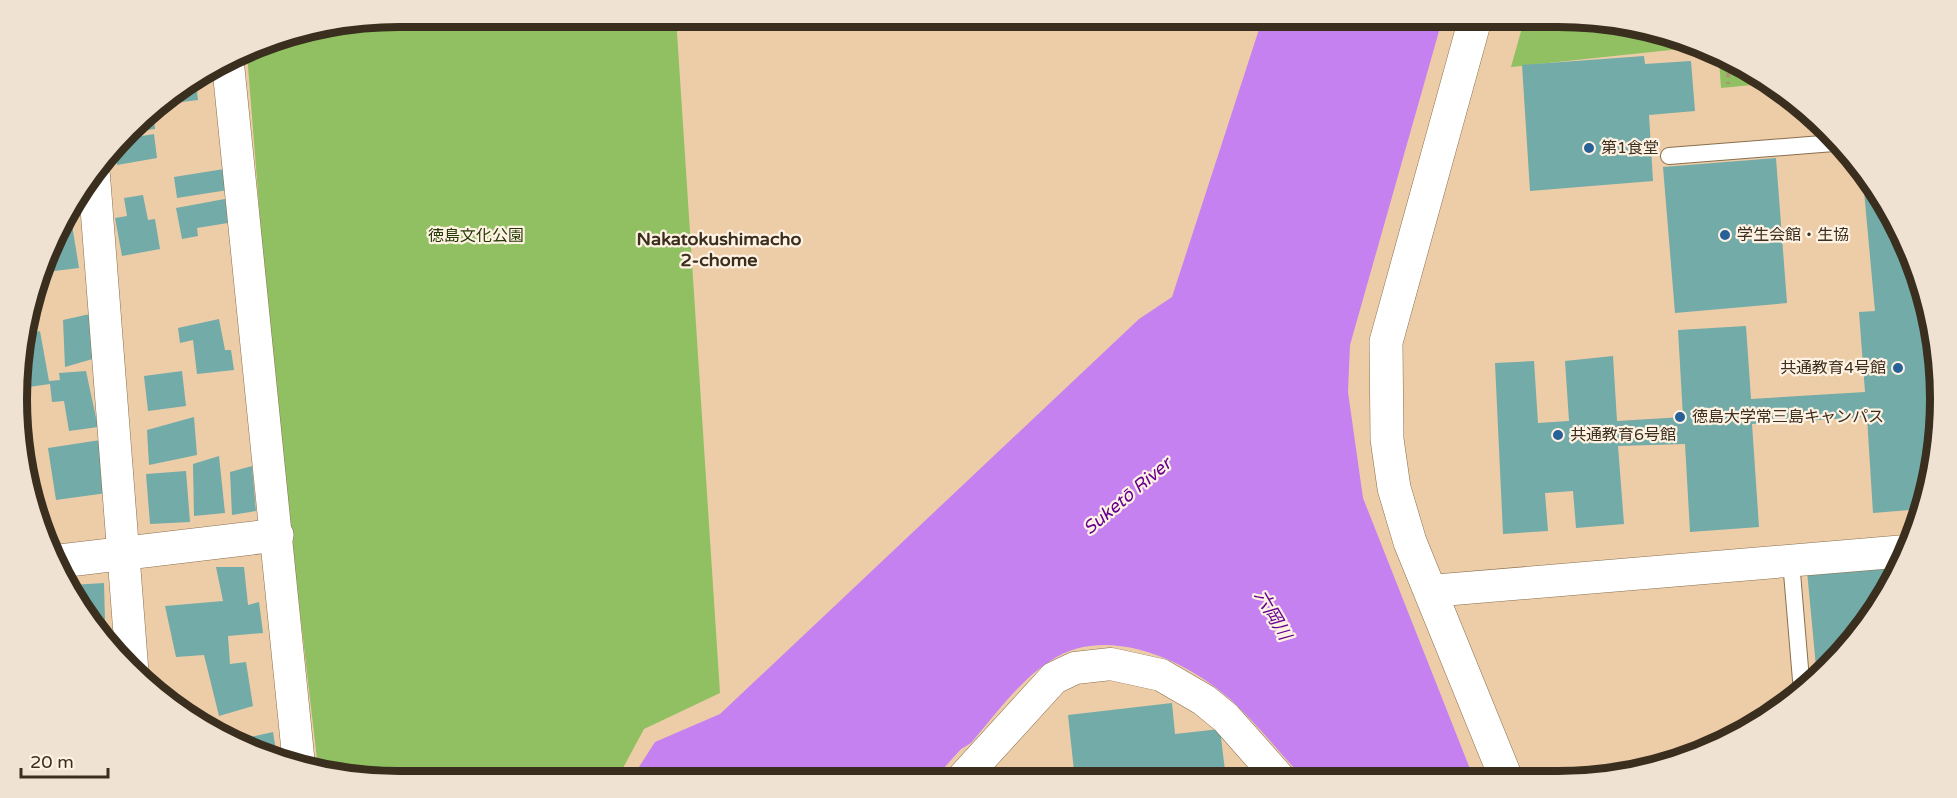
<svg xmlns="http://www.w3.org/2000/svg" width="1957" height="798" font-family="'Varela Round','Noto Sans JP',sans-serif">
	<rect width="100%" height="100%" fill="#edcda8"/>
	<g fill="#90c062">
		<polygon points="399,17 676,17 720,693 644,729 616,781 399,781 318,768 272,369 247,54 276,37"/>
		<path d="M1525,17C1569,17 1662,26 1699,47L1511,67Z"/>
		<polygon points="1719,59 1763,84 1721,88"/>
	</g>
	<path fill="#c581f0" d="M1263,17H1443L1350,345L1348,392L1363,498L1474,779H1304C1280,753 1256,723 1230,699C1185,659 1105,623 1050,661C1018,682 996,714 971,743L961,749L933,780L630,781L655,742L720,714L1139,319L1172,297Z"/>
	<g fill="#72aba8">
		<polygon points="1644,56 1645,64 1691,61 1695,111 1649,115 1653,181 1530,191 1522,65"/>
		<polygon points="196,83 198,100 158,105"/>
		<polygon points="153,108 155,129 130,132 147,111"/>
		<polygon points="154,134 157,158 117,165 116,149 124,139"/>
		<polygon points="1776,158 1787,303 1675,313 1663,167"/>
		<polygon points="224,169 228,190 177,198 174,177"/>
		<polygon points="1863,180 1901,230 1932,344 1936,404 1922,509 1873,513 1867,417 1752,424 1759,527 1690,532 1685,444 1618,446 1624,524 1576,528 1573,491 1545,493 1548,531 1503,534 1495,363 1534,361 1538,423 1569,421 1565,361 1613,356 1617,421 1683,417 1678,330 1746,326 1751,399 1865,392 1859,312 1875,311"/>
		<polygon points="143,195 148,220 155,219 160,249 122,256 115,218 127,216 124,198"/>
		<polygon points="230,198 234,222 197,228 198,236 182,239 176,208"/>
		<polygon points="69,206 79,268 46,272 68,208"/>
		<polygon points="90,314 96,358 65,367 63,320"/>
		<polygon points="219,319 225,350 231,350 234,370 197,374 193,340 180,343 178,328"/>
		<polygon points="40,331 49,381 60,380 59,373 86,371 98,427 69,431 64,401 52,402 50,384 21,388 20,348 28,346 27,335"/>
		<polygon points="182,371 186,406 148,411 144,376"/>
		<polygon points="22,401 25,401 25,425 22,426"/>
		<polygon points="194,417 197,455 149,465 147,430"/>
		<polygon points="31,437 33,450 23,451 23,438"/>
		<polygon points="107,439 114,492 56,500 48,448"/>
		<polygon points="219,456 225,513 194,516 193,464"/>
		<polygon points="252,466 256,511 232,515 230,472"/>
		<polygon points="186,471 190,522 150,524 146,474"/>
		<polygon points="1899,564 1876,611 1828,666 1816,667 1807,571"/>
		<polygon points="216,567 244,567 248,605 259,602 263,633 228,636 230,664 246,662 253,706 219,716 204,655 176,657 165,606 223,601"/>
		<polygon points="104,583 105,621 92,623 81,611 71,585"/>
		<polygon points="1172,703 1175,734 1220,729 1226,779 1075,780 1068,715"/>
		<polygon points="273,732 277,757 271,758 237,740"/>
	</g>
	<g fill="none" stroke-linecap="round" stroke-linejoin="round">
		<g stroke="#8a6e4c" stroke-width="18">
			<g id="service">
				<polyline points="1669,156 1834,143"/>
				<polyline points="1791,561 1802,692"/>
			</g>
		</g>
		<g stroke="#8a6e4c" stroke-width="33">
			<g id="minor">
				<polyline points="228,64 299,765"/>
				<polyline points="94,176 132,666"/>
				<polyline points="1430,591 1906,551"/>
				<polyline points="961,780 1054,678 1075,668 1111,664 1161,675 1204,700 1226,718 1280,779"/>
			</g>
		</g>
		<g stroke="#8a6e4c" stroke-width="34">
			<g id="tertiary">
				<polyline points="1476,16 1386,342 1387,439 1394,488 1410,542 1506,778"/>
				<polyline points="60,561 277,535"/>
			</g>
		</g>
		<polyline stroke="#ad9477" stroke-width="4" stroke-dasharray="4.5 4.5" stroke-linecap="butt" points="1728,64 1728,84"/>
		<use href="#service" stroke="#fff" stroke-width="16"/>
		<use href="#minor" stroke="#fff" stroke-width="32"/>
		<use href="#tertiary" stroke="#fff" stroke-width="33"/>
	</g>
	<g fill="#286098" stroke="#fff2e3" stroke-width="2">
		<circle cx="1589" cy="148" r="6"/>
		<circle cx="1725" cy="235" r="6"/>
		<circle cx="1898" cy="368" r="6"/>
		<circle cx="1680" cy="417" r="6"/>
		<circle cx="1558" cy="435" r="6"/>
	</g>
	<g text-anchor="middle" dominant-baseline="central" stroke-width="4.5" stroke-linejoin="round" paint-order="stroke">
		<g font-size="16" fill="#3a2e1f" stroke="#fff2e3" text-anchor="start">
			<text x="1601" y="148">第1食堂</text>
			<text x="1737" y="235">学生会館・生協</text>
			<text x="1886" y="368" text-anchor="end">共通教育4号館</text>
			<text x="1692" y="417">徳島大学常三島キャンパス</text>
			<text x="1570" y="435">共通教育6号館</text>
		</g>
		<g font-size="16" fill="#233a06" stroke="#fff2e3">
			<text x="476" y="236">徳島文化公園</text>
		</g>
		<g font-size="18" font-weight="bold" fill="#3a2e1f" stroke="#fff2e3">
			<text x="719" y="239">Nakatokushimacho<tspan x="719" dy="21">2-chome</tspan></text>
		</g>
		<g font-size="18" font-style="italic" fill="#670091" stroke="#fff2e3">
			<text transform="translate(1127 496) rotate(-40)">Suketō River</text>
			<text transform="translate(1273 615) rotate(60)">六岡川</text>
		</g>
	</g>
	<path d="M0 0H1957V798H0ZM399 27H1558A372 372 0 0 1 1930 399V399A372 372 0 0 1 1558 771H399A372 372 0 0 1 27 399V399A372 372 0 0 1 399 27Z" fill="#efe2d3" fill-rule="evenodd"/>
	<path fill="none" stroke="#3a2e1f" stroke-width="8" d="M399 27H1558A372 372 0 0 1 1930 399V399A372 372 0 0 1 1558 771H399A372 372 0 0 1 27 399V399A372 372 0 0 1 399 27Z"/>
	<path d="M21 768v9h87v-9" fill="none" stroke="#3a2e1f" stroke-width="3"/>
	<text x="30" y="768" font-size="18" fill="#3a2e1f" stroke="#fff2e3" stroke-width="4.5" paint-order="stroke">20 m</text>
</svg>
